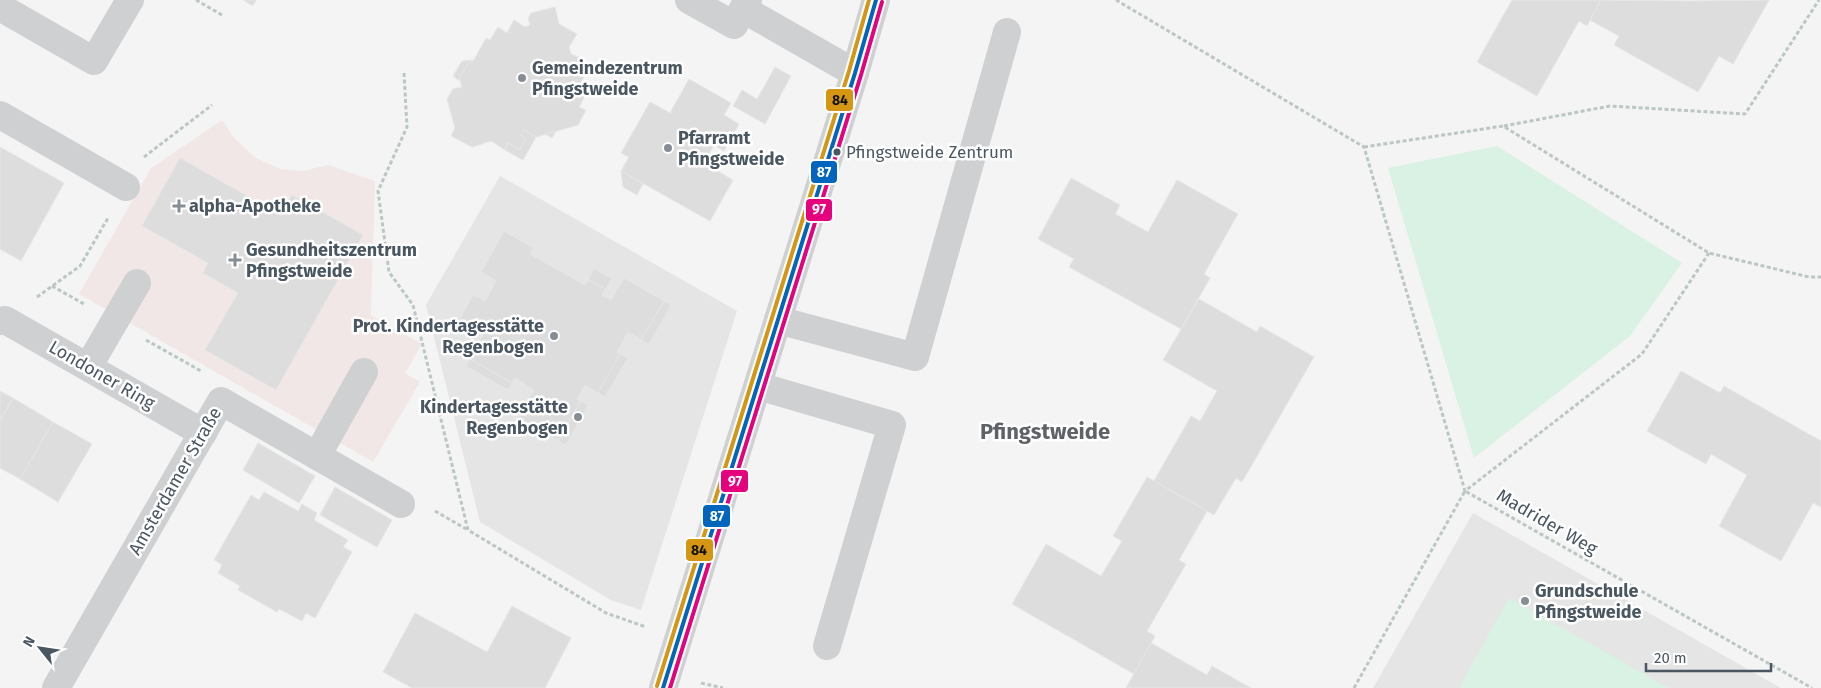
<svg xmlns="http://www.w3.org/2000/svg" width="1821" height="688" font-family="'Fira Sans',sans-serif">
	<rect width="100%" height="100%" fill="#f4f4f4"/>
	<g fill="#e6e5e6">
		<polygon points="500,176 737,311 641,610 611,600 480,522 426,305"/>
		<polygon points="1473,513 1781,688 1373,688"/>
	</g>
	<polygon fill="#f1e7e6" points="222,120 235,139 256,158 280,169 303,171 328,165 375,181 371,315 422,344 405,373 420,382 373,462 79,294 151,168"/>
	<g fill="#d9f2e3">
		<polygon points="1497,146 1682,263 1630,336 1474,458 1388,168"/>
		<polygon points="1509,598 1669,688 1459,688"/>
	</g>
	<g fill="#ddddde" stroke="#e5e6e7">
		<polygon points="243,0 256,0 253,6"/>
		<polygon points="1512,0 1601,0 1587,26 1579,21 1537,96 1477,62"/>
		<polygon points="1601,0 1691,1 1769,0 1733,64 1719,56 1698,92 1614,45 1619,36 1590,20"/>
		<polygon points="555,7 559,24 577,34 569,47 571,54 582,59 575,72 584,77 577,89 586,94 579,107 586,110 578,125 536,137 524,130 521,135 526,138 520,150 508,143 505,150 491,141 472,147 451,136 455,128 447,99 453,89 462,87 459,78 468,64 474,60 486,38 490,40 498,27 507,33 514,20 525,27 530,25 528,19 531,13"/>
		<polygon points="474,60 468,64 458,80 453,76 462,61"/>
		<polygon points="775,67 791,76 765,124 733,106 742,90 757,99"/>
		<polygon points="689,79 731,103 724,115 739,124 724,151 714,145 704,163 733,180 710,221 621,171 629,157 621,153 650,102 670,113"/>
		<polygon points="524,130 536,137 523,160 505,150 508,143 520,150 526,138 521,135"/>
		<polygon points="556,131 552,138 545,134"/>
		<polygon points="0,147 64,183 21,261 0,249"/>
		<polygon points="180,158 281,215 292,195 363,235 276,390 205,350 238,293 203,273 208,263 142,226"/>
		<polygon points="621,171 643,184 637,195 623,187"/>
		<polygon points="1071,178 1120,205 1115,214 1148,232 1177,180 1238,214 1204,274 1210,278 1181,329 1069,267 1074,259 1038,239"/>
		<polygon points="504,231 534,248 530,254 585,285 588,280 606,289 602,295 611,300 624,278 664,301 641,340 628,332 617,352 620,354 598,393 585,385 577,399 581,401 558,441 518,418 534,390 515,378 512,383 470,359 484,333 472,326 469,332 456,325 473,295 485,301 496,281 481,272"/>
		<polygon points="594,269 612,278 606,289 588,280"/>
		<polygon points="1199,299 1257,332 1260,326 1314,357 1242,482 1236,478 1214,515 1154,481 1191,416 1200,421 1217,391 1163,360"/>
		<polygon points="664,301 671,305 649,344 641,340"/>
		<polygon points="620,354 628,358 605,397 598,393"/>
		<polygon points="470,359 512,383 508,390 466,366"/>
		<polygon points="1681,371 1720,393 1724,386 1821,441 1821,507 1813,503 1781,561 1719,526 1747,475 1711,454 1706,464 1647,431"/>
		<polygon points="0,391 13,398 0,421"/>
		<polygon points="13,398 53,422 20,479 0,468 0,421"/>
		<polygon points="581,401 588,405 566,445 558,441"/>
		<polygon points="53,422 92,444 58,502 20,479"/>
		<polygon points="258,443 315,476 299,503 243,470"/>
		<polygon points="1147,477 1207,511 1179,560 1186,564 1147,631 1155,636 1134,674 1012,604 1046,544 1101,576 1122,541 1113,536"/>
		<polygon points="335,487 392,520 377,547 320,515"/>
		<polygon points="264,492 298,511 302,504 317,513 314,520 348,540 343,547 352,552 315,618 306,613 302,621 279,609 277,612 238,590 240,586 218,573 222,565 214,560 251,495 259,500"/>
		<polygon points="512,606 571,638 545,688 412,688 383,672 415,613 487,652"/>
		<polygon points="1151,643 1207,675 1212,666 1251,688 1126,688"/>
	</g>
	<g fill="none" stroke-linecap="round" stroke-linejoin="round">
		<g stroke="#bcc7c4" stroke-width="3" stroke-dasharray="4 2.5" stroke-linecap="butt">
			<polyline points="196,0 222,15"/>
			<polyline points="1116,0 1364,147 1465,491 1642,354 1709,253"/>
			<polyline points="404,73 407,127 378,191 389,272 413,305 468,530 606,613 646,627"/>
			<polyline points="1504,126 1610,106 1745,114 1819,0"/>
			<polyline points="1364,147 1503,126 1709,253 1809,277 1821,277"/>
			<polyline points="144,157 212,105"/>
			<polyline points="52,286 84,304"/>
			<polyline points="37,297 80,266 108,218"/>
			<polyline points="146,340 201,371"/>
			<polyline points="435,511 468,530"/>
			<polyline points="701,683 723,688"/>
			<polyline points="1354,688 1465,491 1812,688"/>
		</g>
		<g stroke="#ced0d2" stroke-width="28">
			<polyline points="689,0 734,25 748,0"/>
			<polyline points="0,7 94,61 130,0"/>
			<polyline points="743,9 855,73"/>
			<polyline points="0,115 126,187"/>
			<polyline points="778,320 915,357 1007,32"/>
			<polyline points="0,321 5,320 203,433"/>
			<polyline points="88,367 137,283"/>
			<polyline points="758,386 892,425 827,646"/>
			<polyline points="317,456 364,372"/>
			<polyline points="56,688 221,401 401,504"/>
			<polyline points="663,688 855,73 876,0"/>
		</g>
		<g stroke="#fff" stroke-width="8">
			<polyline id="bus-1" points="663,688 855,73 876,0"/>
		</g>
		<g stroke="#fff" stroke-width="8">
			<polyline id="bus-2" points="670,688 861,75 882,2"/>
		</g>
		<g stroke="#fff" stroke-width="8">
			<polyline id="bus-3" points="657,686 849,71 869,0"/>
		</g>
		<use href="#bus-1" stroke="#0065bd" stroke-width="4"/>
		<use href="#bus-2" stroke="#e5007d" stroke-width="4"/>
		<use href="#bus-3" stroke="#d49613" stroke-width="4"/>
	</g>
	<g fill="#868d94" stroke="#fff" stroke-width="2">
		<circle cx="522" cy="78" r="5"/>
		<circle cx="668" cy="148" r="5"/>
		<path d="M176.5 198.5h5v5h5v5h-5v5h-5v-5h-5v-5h5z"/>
		<path d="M232.5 252.5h5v5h5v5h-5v5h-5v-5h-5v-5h5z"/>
		<circle cx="554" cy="336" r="5"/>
		<circle cx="578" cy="417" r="5"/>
		<circle cx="1525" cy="601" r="5"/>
	</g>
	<circle fill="#4a5661" stroke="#fff" stroke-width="2" cx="837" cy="152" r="4.5"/>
	<g text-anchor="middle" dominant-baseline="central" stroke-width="5" stroke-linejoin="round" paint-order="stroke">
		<g font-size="17" fill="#4a5661" stroke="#fff" text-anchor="start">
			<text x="846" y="152">Pfingstweide Zentrum</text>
		</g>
		<g font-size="18" font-weight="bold" fill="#4a5661" stroke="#fff" text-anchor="start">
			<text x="532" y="68">Gemeindezentrum<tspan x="532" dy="21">Pfingstweide</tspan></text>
			<text x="678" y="138">Pfarramt<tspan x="678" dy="21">Pfingstweide</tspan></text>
			<text x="189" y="206">alpha-Apotheke</text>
			<text x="246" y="250">Gesundheitszentrum<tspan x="246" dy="21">Pfingstweide</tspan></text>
			<text x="544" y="326" text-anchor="end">Prot. Kindertagesstätte<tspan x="544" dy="21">Regenbogen</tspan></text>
			<text x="568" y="407" text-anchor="end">Kindertagesstätte<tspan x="568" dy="21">Regenbogen</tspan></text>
			<text x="1535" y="591">Grundschule<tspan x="1535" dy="21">Pfingstweide</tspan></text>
		</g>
		<g font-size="18" fill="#4a5661" stroke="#fff">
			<text transform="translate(102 375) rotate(30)">Londoner Ring</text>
			<text transform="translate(175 481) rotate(-60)">Amsterdamer Straße</text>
			<text transform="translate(1547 522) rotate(30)">Madrider Weg</text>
		</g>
		<g font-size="22" font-weight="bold" fill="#5f6368" stroke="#fff">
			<text x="1045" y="431">Pfingstweide</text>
		</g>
	</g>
	<g stroke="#fff" stroke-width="2">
		<rect x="825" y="88" width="29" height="24" rx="5" fill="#d49613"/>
		<rect x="810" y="160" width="28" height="24" rx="5" fill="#0065bd"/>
		<rect x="805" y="198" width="28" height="24" rx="5" fill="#e5007d"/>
		<rect x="720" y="469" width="29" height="24" rx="5" fill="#e5007d"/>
		<rect x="702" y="504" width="29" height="24" rx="5" fill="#0065bd"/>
		<rect x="685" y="538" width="29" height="24" rx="5" fill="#d49613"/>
	</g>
	<g font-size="14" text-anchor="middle" font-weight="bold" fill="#fff">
		<text x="824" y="177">87</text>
		<text x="819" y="214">97</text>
		<text x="735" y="486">97</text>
		<text x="717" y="521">87</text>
	</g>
	<g font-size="14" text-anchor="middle" font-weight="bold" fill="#111">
		<text x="840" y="105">84</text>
		<text x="699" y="555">84</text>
	</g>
	<g transform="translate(40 648) rotate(300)" stroke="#ffffff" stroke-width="4" paint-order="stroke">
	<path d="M0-4L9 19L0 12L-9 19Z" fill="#4a5661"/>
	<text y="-8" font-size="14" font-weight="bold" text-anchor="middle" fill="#4a5661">N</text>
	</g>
	<path d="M1646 663v8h125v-8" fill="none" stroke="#4a5661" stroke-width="2.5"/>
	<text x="1654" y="663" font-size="15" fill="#4a5661" stroke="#ffffff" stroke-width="4" paint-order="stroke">20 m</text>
</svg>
